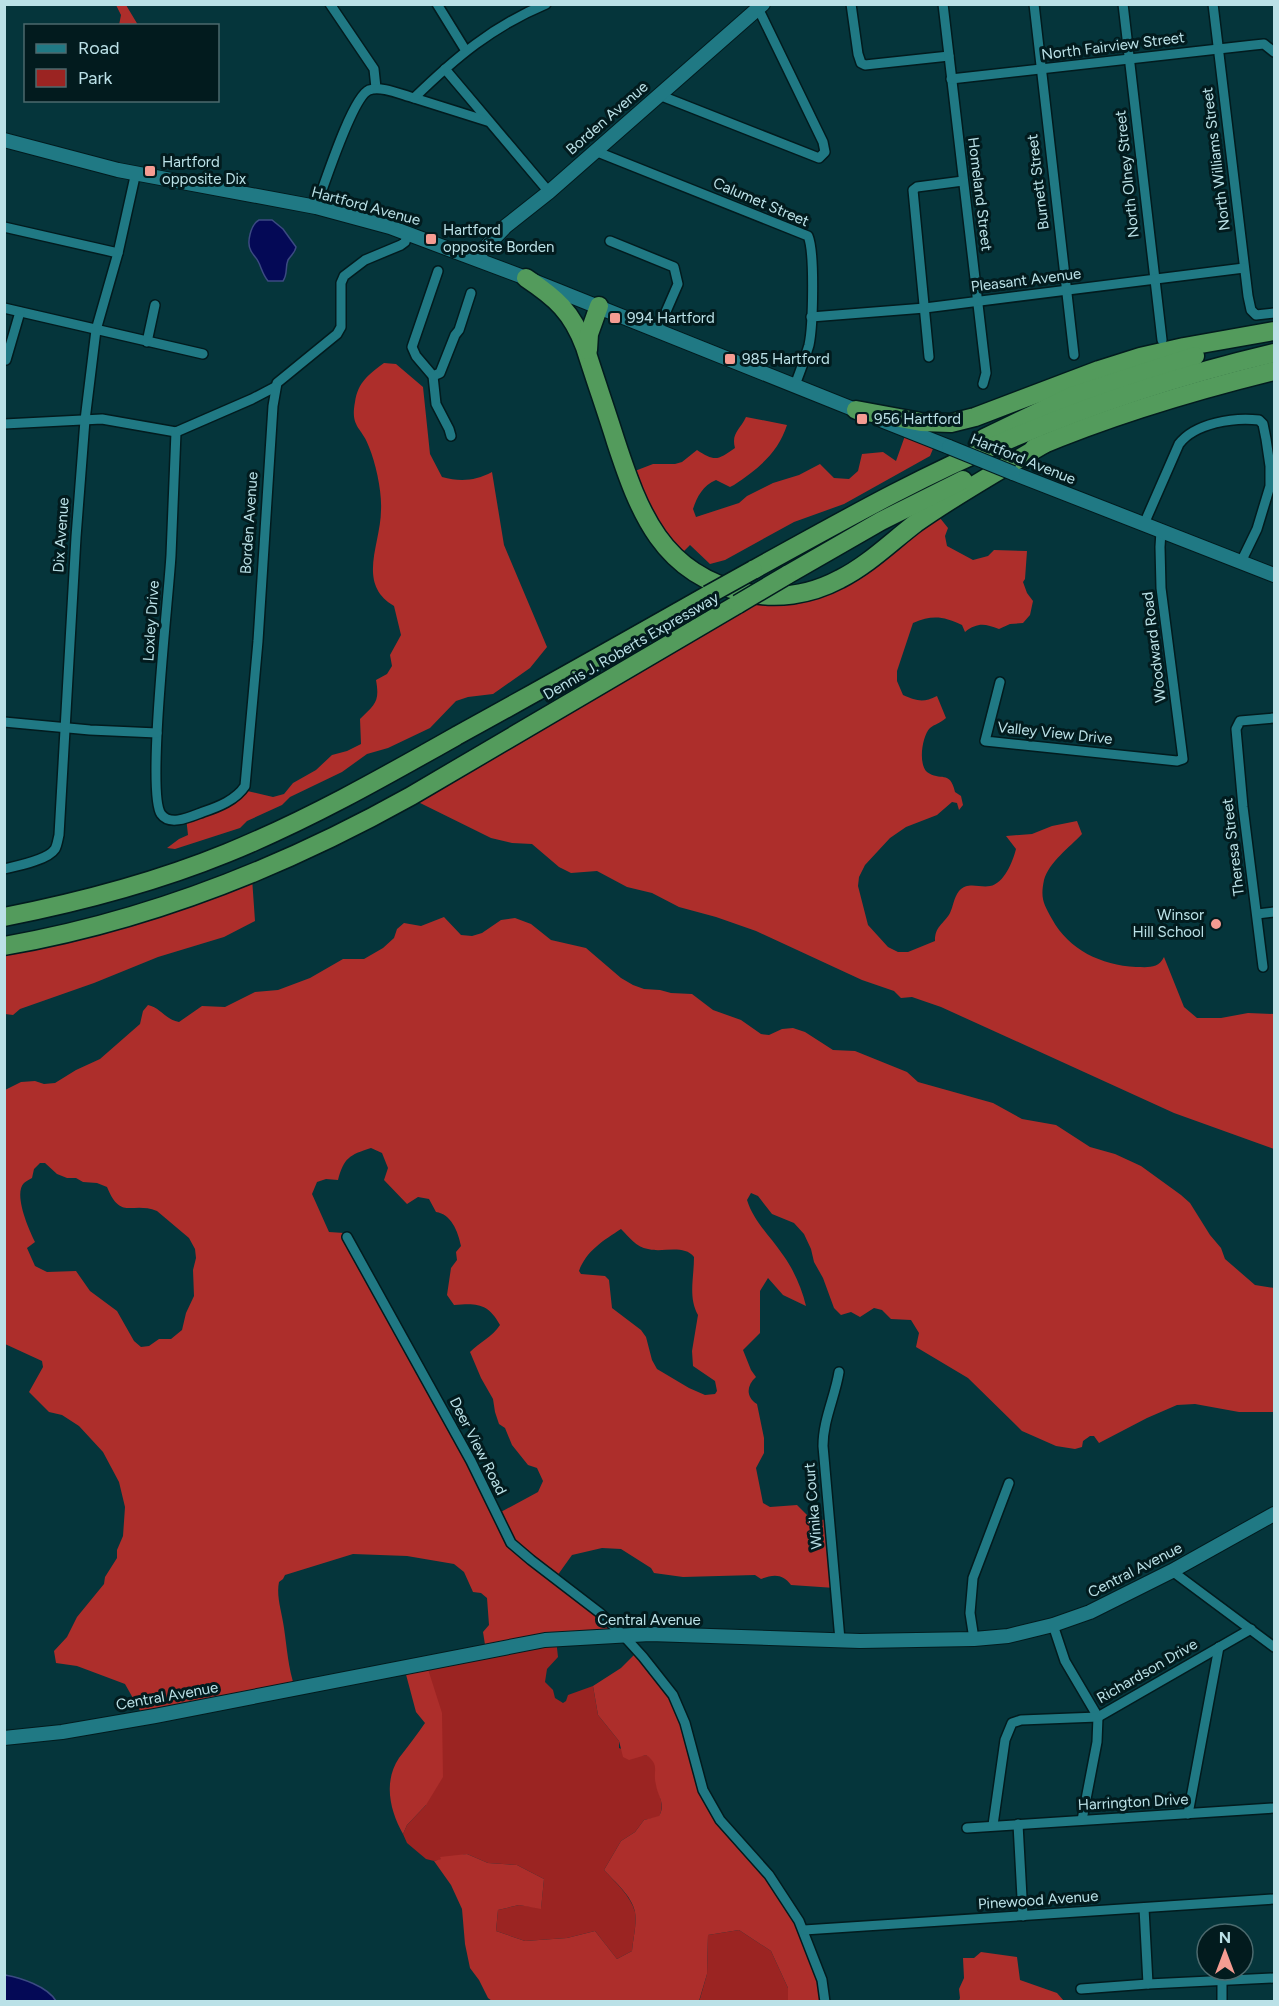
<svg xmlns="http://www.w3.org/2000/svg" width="1279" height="2006" font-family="Figtree,sans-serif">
	<rect width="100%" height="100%" fill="#05353b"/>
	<g fill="#9b2422">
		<path d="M556,1639L558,1657L547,1669L545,1682L553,1690L555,1698L563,1703L566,1701L568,1695L593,1686L598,1715L619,1741V1748L640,1756L646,1755C647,1755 653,1760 654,1761C658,1767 655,1773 656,1780C657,1794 666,1803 659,1817L644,1820L635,1832L621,1841L604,1870C615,1882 631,1896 635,1912C637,1924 633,1939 632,1951L617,1959L595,1931L567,1938L525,1941L496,1931L498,1910L519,1905L541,1908L544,1879L517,1865L488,1863L467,1854L434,1861L426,1859L407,1843L403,1834L407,1825L426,1805V1663Z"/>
		<polygon points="739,1930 771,1951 788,1988 788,2001 699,2002 707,1974 708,1935"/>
	</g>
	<g fill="#ad2e2b" fill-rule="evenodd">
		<polygon points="116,5 126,5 138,25 119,25 121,15"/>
		<path d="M384,363L396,364L423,387L430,454L442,477C460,482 475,481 492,472L504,545L547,647L530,668L493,694L468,697L456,701L430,728L388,748L367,754L342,772L290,797L282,805L247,821L240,828L175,849L167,848L179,839L188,835L186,817L208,809L243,790L273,797L284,794L293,783L316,770L332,755L347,751L361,744L360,719C375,704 380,702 376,680L387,674L392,666L390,655L401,635L394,606C356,584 381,544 381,510C382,492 376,464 369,447C362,427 350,428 355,402C358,382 369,374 384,363Z"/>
		<path d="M746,417L787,425C778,453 758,469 734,485L730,487L716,480C703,485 697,497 693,509L696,517L739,503L747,496L773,483L799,475L820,464L834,478L849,479L858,471L862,454L883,452L896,461L906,433L935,444L930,456L844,504L794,522L725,560L710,564L690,545L677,558L627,474L653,464H675L682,462L697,450C715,462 718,460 735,448C731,433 740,430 746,417Z"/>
		<path d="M936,513L948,528L945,536L947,546L973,560L988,556L994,550L1027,551L1025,579L1023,582L1027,593L1033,601L1030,615L1023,623L1010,624L999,629C985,624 978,622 965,632L962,625C943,616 932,615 913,623L897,671V681L903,695C917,701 923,703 937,696L946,718C939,724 935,724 930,728C922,736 918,764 927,772C940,782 950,769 955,792L961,796L963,805L959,810L957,803L952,802L937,815L906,827L890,838L865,865L859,877L858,886L868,925L888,947L898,952H908L935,941C935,926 943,925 950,913C953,907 954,897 959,891C968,881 979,888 990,886C1004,884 1013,861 1016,849L1006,836L1032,834L1052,826L1077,821L1082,834C1070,847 1049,862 1044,880C1040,899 1044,904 1052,919C1069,950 1101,965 1136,967C1148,967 1158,969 1164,957L1184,1007L1197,1018H1221L1248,1013L1274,1014V1149L1174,1113L941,1007L912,997L901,998L894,991L862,980L756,931L716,917L679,907L652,893L627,887L597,871L571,873L559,867L532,844L512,843L491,838L412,799L745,604L798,597Z"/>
		<polygon points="252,878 255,921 224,937 158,957 94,983 20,1009 13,1015 5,1014 5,947"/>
		<path d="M444,917L461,935L472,936L482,933L501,920L515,918L531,924L551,940L586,948L621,978L633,985L644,989L660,990L671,993L692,994L713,1010L741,1020L761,1034L769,1035L782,1029L793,1028L805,1032L833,1050L855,1051L907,1072L918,1082L993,1103L1022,1119L1056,1125L1090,1147L1115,1154L1141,1166L1181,1195L1190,1203L1210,1235L1221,1248L1225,1259L1255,1285L1274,1288L1273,1304L1274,1308V1412H1239L1195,1404L1177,1405L1147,1418L1099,1443L1094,1436H1090L1083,1441L1082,1447L1075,1449L1056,1446L1022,1431L968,1378L916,1347L919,1333L911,1320L891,1319L882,1310L874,1308L860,1317L851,1312L841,1315L834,1308L823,1278L814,1262L811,1249L804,1234L794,1223L772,1214L758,1196L751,1193L747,1200C754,1222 770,1236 783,1255C794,1270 802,1289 806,1306L783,1295L768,1278L760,1291V1333L743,1350L751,1370L756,1377C746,1386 746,1397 757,1404L764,1438V1453L756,1468L763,1503L770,1507L797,1505L813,1521L829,1519L835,1588L791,1585C783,1574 774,1574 761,1579L755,1575L683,1577L654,1573L651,1568L621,1549L602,1548L572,1555L557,1576L618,1629L486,1651L483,1632L489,1625L487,1598L481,1593L473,1592L464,1572L454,1564L407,1556L353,1554L285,1575L283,1579L279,1582C276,1597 282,1612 284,1628C287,1648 288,1668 295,1688L143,1716L125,1684L77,1666L56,1663L54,1651L67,1637L77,1617L104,1584L105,1577L117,1558V1550L123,1536L125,1507L119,1482L103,1452L79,1426L62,1415L49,1412L29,1392L43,1367L42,1361L5,1344V1090L21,1082L35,1081L44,1084L55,1083L76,1070L100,1059L140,1024L143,1011L148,1005C161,1008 166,1020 179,1022L202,1006L225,1007L255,992L278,990L310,978L343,959H364L383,948L394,938L397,929L404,923L421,926ZM371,1148L382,1153L388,1168L384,1180L407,1204L418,1197L429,1199L436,1212C451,1214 458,1231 461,1246L456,1252L457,1260L451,1268L447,1295L454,1305C477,1303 488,1303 500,1325C492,1337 480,1342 470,1352L481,1378L493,1399L495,1412L499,1424L505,1428L512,1445L528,1465L537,1468L543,1481L538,1492L499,1513L350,1241L344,1233L329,1232L312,1194L317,1182L326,1179L338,1180C344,1158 349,1155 371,1148ZM40,1163H45L57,1174L67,1178H76L83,1182L97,1183L107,1187C121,1221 131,1201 157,1211L189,1238L195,1249L196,1258L193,1270L194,1296L186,1313L182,1330L171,1339H159L149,1346L141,1347L134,1341L117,1311L90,1291L76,1271L47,1272L35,1266L27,1248L35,1242C29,1230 13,1194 24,1183C26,1181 29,1180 32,1178L34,1169ZM621,1229C629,1237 636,1247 648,1249C662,1253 684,1244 694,1257C694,1278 688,1297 698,1315L692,1351L693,1366L715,1381L717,1391L715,1394L705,1395L689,1388L657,1369L652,1360L646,1337L641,1330L612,1308L609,1280L605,1276L581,1274L579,1271C586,1251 604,1240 621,1229Z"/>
		<path d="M638,1651L676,1701L704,1792L794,1912L824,2001H788V1988L771,1951L739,1930L708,1935L707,1974L699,2001H492L488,1998L479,1980L470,1968L465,1944L462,1909L451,1885L434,1861L441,1859L440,1857L467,1854L488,1863L517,1865L544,1879L541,1909L519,1905L498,1910L496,1931L525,1941L567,1938L595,1931L617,1959L632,1951C633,1939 637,1924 635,1912C632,1896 615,1882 604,1870L621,1841L635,1832L644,1820L659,1816C666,1804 658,1797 656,1785C652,1770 661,1766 646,1755L629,1760L623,1757L619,1741L598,1715L593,1686L621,1668Z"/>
		<path d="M426,1663L442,1713L443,1777L426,1805L407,1825L403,1834C390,1811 383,1782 399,1758C408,1746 417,1735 425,1723L416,1712L404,1667Z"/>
		<polygon points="981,1952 1017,1957 1020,1980 1057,1993 1064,2001 959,2001 960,1998 959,1989 964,1978 963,1958 974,1958"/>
	</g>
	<g fill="#040956" stroke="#3b4a82" stroke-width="1.5">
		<path d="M259,220H272L283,229L296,247C295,253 291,255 288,260C285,267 288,274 283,281H268C263,275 262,270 259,263C257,258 253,255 251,251C246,243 251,224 259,220Z"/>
		<path d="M5,1975C21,1978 47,1986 56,2001H5Z"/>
	</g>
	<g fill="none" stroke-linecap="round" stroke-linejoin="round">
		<g stroke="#021b1e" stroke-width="12">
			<g id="street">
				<polyline points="330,4 374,69 376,88"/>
				<polyline points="437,4 466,51"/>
				<polyline points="851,4 858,54 861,63 865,65 949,56"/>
				<polyline points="943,4 986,373 983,384"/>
				<polyline points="1034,4 1074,355"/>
				<polyline points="1123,4 1162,340"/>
				<polyline points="1213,4 1248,296 1251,310 1256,315 1274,313"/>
				<polyline points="445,69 549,192"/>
				<polyline points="951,79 1254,45 1264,44 1274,52"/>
				<polyline points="659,95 819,158 825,152 823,142 758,8"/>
				<polyline points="414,98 487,121"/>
				<path d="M595,151L808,236C815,252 813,326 809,345C805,359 800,372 795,385"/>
				<path d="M316,207C324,186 352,97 369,90C381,85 402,95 414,98C455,58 493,26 546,4"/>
				<polyline points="4,227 118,253"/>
				<polyline points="610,241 674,267 678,284 658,330"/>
				<polyline points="438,271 412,347 416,356 433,376 436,404 449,429 451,436"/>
				<polyline points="4,308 203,354"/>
				<polyline points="811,317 925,308 1244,268"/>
				<polyline points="147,342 155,305"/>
				<polyline points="929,357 913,190 917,187 963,181"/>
				<polyline points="6,360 20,312"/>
				<polyline points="433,376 440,373 455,335 459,330 471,293"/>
				<polyline points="4,424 102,419 176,432 252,399 275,387"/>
				<path d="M176,432C174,473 173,514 171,555C169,594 146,793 161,814C170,827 192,816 203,812C218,807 236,800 245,786L258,641L273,406L277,383L337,334L341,327V283L344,276L365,260L401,245L405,242L408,233"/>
				<path d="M1144,524L1179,444C1195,423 1234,417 1259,420L1263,424L1266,439L1270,466V486L1257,529L1241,562"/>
				<polyline points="1000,682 985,741 1177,761 1183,759 1161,588 1160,547 1161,531"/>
				<polyline points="4,722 90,730 157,733"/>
				<path d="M4,869C17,866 48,860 55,849C57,846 58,839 59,835L76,537L85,420L96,330L118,253L136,172"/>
				<polyline points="1257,914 1274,912"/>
				<polyline points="1263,967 1243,807 1236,729 1240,721 1274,718"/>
				<polyline points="347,1237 471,1461 511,1543 531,1560 600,1613 623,1635 643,1657 673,1695 685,1723 703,1790 720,1820 769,1875 799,1921 822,1980 825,2002"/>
				<path d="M839,1372C835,1397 823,1420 823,1446L840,1640"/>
				<polyline points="1172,1571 1274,1647"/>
				<polyline points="1053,1625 1065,1661 1098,1717 1097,1742 1082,1820"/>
				<polyline points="974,1639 970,1613 973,1578 1009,1483"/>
				<polyline points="1188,1814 1219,1647"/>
				<polyline points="1018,1824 1023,1916"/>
				<polyline points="993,1825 1005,1740 1012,1723 1021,1720 1098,1717 1251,1629"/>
				<polyline points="967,1828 1274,1808"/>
				<polyline points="1144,1908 1148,1984"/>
				<polyline points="804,1930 1274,1899"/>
				<polyline points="1222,1981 1222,2002"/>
				<polyline points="1081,1989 1148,1984 1274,1978"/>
			</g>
		</g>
		<g stroke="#021b1e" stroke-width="16">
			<g id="secondary">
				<polyline points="4,140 118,170 316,207 390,227 526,278 863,413"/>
				<polyline points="475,258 506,226 549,192 763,4"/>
				<polyline points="881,420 949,447"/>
				<polyline points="1013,473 1274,575"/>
				<polyline points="4,1738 62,1732 155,1716 545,1640 650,1634 860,1641 974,1639 1008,1636 1053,1625 1090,1612 1172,1571 1274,1514"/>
			</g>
		</g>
		<g stroke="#021b1e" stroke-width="21">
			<g id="highway">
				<path d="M526,278C556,298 572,312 585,347C595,379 606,410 616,442C639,512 662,574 743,592C776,600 810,595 840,579C868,565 891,542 916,523C957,494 1000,470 1044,444"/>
				<polyline points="588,350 589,334 599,306"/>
				<polyline points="856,410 921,422 951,423 975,417 1099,370 1140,357 1184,347 1274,331"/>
				<polyline points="984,438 1072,396 1195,356"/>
				<path d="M1034,448C1112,415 1193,391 1274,371"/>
				<path d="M753,570C835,525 917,478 1003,442C1091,404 1181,375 1274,353"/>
				<polyline points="787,575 881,521 963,480"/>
				<path d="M4,917C80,902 156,882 227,853C308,820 382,778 458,735C542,689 625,642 708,595"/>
				<path d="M4,946C148,921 284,867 411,796L738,604"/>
			</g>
		</g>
		<use href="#street" stroke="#207984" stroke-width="9"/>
		<use href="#secondary" stroke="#207984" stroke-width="14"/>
		<use href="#highway" stroke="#539b5c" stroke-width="18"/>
		<g stroke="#021b1e" stroke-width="16" stroke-linecap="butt">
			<polyline id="secondary-bridge" points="949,447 1013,473"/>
		</g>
		<g stroke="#021b1e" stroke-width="21" stroke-linecap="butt">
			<g id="highway-bridge">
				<polyline points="708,595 753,570"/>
				<polyline points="738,604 787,575"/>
			</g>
		</g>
		<use href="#secondary-bridge" stroke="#207984" stroke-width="14"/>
		<use href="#highway-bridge" stroke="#539b5c" stroke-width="18"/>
	</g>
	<g fill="#f59c92" stroke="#021b1e" stroke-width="2">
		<rect x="144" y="165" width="12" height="12" rx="3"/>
		<rect x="425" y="233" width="12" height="12" rx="3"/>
		<rect x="609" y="312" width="12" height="12" rx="3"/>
		<rect x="724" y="353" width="12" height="12" rx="3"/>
		<rect x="856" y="413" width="12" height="12" rx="3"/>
		<circle cx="1216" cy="924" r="6"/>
	</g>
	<g text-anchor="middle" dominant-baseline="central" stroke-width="6" stroke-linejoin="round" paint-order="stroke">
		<g font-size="15" fill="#bbe1e7" stroke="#021b1e">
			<text transform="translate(1113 46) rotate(-7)">North Fairview Street</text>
			<text transform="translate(607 118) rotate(-41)">Borden Avenue</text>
			<text transform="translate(1216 159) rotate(-97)">North Williams Street</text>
			<text transform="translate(1127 174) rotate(-96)">North Olney Street</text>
			<text transform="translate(1038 182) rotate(-97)">Burnett Street</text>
			<text transform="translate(980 194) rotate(83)">Homeland Street</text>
			<text transform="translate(761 202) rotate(23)">Calumet Street</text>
			<text transform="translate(366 206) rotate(15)">Hartford Avenue</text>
			<text transform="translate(1026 280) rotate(-7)">Pleasant Avenue</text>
			<text transform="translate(1023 459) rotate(22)">Hartford Avenue</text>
			<text transform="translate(249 523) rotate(-86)">Borden Avenue</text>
			<text transform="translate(61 535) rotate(-86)">Dix Avenue</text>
			<text transform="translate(151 621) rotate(-86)">Loxley Drive</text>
			<text transform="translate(631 646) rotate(-30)">Dennis J. Roberts Expressway</text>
			<text transform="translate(1154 647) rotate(-97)">Woodward Road</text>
			<text transform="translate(1055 733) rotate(6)">Valley View Drive</text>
			<text transform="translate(1233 847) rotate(-97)">Theresa Street</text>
			<text transform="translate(478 1446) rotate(63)">Deer View Road</text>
			<text transform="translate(813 1506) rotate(-95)">Winika Court</text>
			<text transform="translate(1135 1570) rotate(-27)">Central Avenue</text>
			<text x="649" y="1620">Central Avenue</text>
			<text transform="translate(1147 1671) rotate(-30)">Richardson Drive</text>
			<text transform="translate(167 1696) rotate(-10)">Central Avenue</text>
			<text transform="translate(1133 1802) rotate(-3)">Harrington Drive</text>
			<text transform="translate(1038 1900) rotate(-4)">Pinewood Avenue</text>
		</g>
		<g font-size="15" fill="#bbe1e7" stroke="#021b1e" text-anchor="start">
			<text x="162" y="162">Hartford<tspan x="162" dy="17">opposite Dix</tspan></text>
			<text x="443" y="230">Hartford<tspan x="443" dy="17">opposite Borden</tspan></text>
			<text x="627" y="318">994 Hartford</text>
			<text x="742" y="359">985 Hartford</text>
			<text x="874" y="419">956 Hartford</text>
			<text x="1204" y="915" text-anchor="end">Winsor<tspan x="1204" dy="17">Hill School</tspan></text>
		</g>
	</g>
	<rect width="1279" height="2006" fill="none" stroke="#bbe1e7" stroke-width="12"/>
	<rect x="24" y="24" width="195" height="78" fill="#021b1e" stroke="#4c6a6e" stroke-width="1.5"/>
	<rect x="36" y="44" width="30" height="9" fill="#207984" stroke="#4c6a6e" stroke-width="1.5"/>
	<text x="78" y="54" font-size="18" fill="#bbe1e7">Road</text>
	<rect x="36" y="69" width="30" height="18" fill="#9b2422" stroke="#4c6a6e" stroke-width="1.5"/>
	<text x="78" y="84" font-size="18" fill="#bbe1e7">Park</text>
	<g transform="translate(1225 1952)"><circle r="28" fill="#021b1e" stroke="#4c6a6e" stroke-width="1.5"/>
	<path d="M0-4.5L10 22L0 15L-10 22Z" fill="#f59c92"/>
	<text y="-9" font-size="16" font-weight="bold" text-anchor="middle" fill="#bbe1e7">N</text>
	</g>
</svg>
